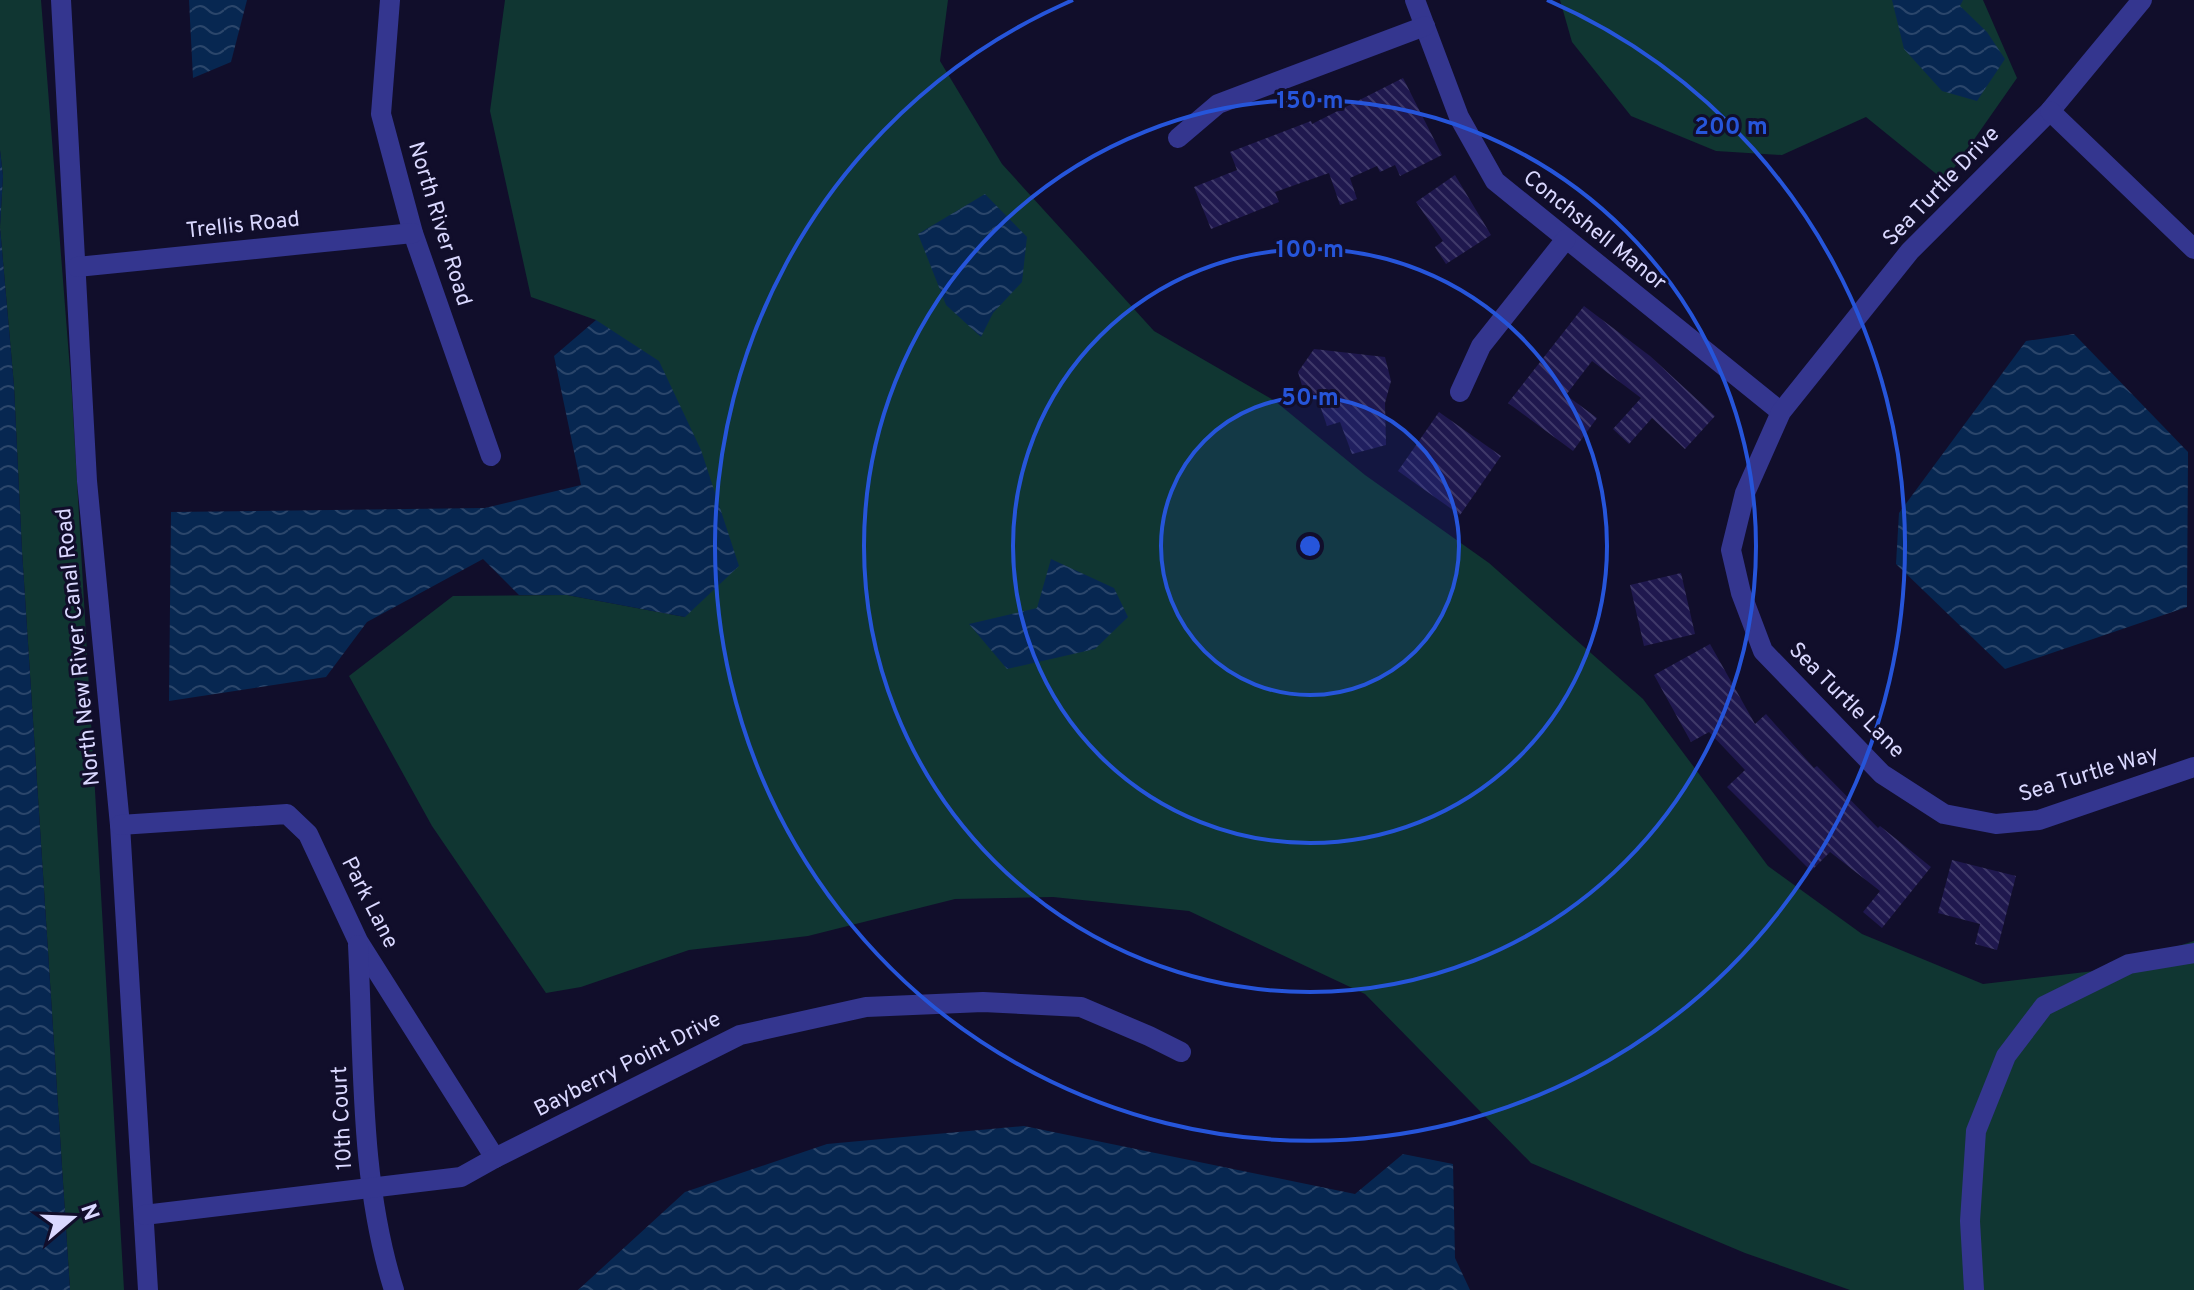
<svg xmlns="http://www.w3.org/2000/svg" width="2194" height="1290" font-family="Overpass,sans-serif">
	<defs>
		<pattern id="water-waves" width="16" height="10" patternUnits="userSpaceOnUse" patternTransform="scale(2)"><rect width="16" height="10" fill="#072751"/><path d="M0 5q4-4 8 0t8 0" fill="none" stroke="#2b466b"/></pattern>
		<pattern id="building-back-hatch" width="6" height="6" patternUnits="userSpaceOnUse" patternTransform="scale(2)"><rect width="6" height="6" fill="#1f184e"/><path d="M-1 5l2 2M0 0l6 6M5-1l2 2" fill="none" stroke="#3f3969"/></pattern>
	</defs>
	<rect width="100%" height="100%" fill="#110e2b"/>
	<g fill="#103632">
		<polygon points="0,0 41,0 72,395 124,1290 70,1290 22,551 14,386 0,227 3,176 0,150"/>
		<polygon points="505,0 948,0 940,61 1002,164 1154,331 1275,401 1365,475 1489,563 1643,699 1768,866 1862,934 1983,984 2103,970 2194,941 2194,1290 1850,1290 1745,1253 1531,1163 1365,994 1189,911 1053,897 955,899 808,936 689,950 581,987 546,993 432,826 349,676 453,596 567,595 685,617 596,320 531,297 490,111"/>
		<polygon points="1560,0 1983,0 2017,78 1945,181 1866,117 1782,155 1716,151 1631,116 1572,42"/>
	</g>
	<g fill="url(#water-waves)">
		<polygon points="189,0 247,0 231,62 193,78"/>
		<polygon points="1892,0 1963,0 1960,6 1987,32 2005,59 1977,101 1942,91 1904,49"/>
		<polygon points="0,150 3,176 0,227 14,386 22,551 70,1290 0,1290"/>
		<polygon points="985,194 1027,237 1022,282 993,313 981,337 946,305 918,234"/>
		<polygon points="596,320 659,361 701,450 739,566 685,617 567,595 519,595 483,559 367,622 326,677 169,701 171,512 485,508 581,485 554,356"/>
		<polygon points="2074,334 2188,452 2187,607 2005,669 1896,564 1899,513 2026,341"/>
		<polygon points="1051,559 1114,588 1128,617 1095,649 1007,669 969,624 1037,608"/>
		<polygon points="1024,1126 1355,1194 1403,1154 1453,1164 1455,1258 1470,1290 578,1290 685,1192 827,1144"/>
	</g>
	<g fill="url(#building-back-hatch)">
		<polygon points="1403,78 1442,155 1400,176 1395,165 1380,172 1377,166 1350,178 1357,199 1340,205 1329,173 1275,192 1279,202 1211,229 1194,187 1237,170 1230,152 1311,121 1312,124"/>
		<polygon points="1455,175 1491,235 1446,264 1435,247 1443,241 1416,202"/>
		<polygon points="1584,306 1650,356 1715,416 1685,449 1652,418 1629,444 1613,429 1641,398 1592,361 1566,395 1597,418 1573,451 1508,403"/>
		<polygon points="1314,349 1385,357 1391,381 1385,403 1386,445 1352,454 1340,422 1327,426 1316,394 1305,396 1298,372"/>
		<polygon points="1439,412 1501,456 1460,515 1398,471"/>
		<polygon points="1681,573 1695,634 1644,646 1630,585"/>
		<polygon points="1710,644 1755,724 1766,714 1814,768 1817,766 1878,828 1880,826 1931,867 1882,928 1863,912 1880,891 1830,852 1811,871 1727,787 1745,770 1709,732 1691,742 1654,675"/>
		<polygon points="1952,860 2016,876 1997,950 1975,944 1980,924 1938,913"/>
	</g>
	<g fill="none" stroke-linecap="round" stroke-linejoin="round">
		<g stroke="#34368f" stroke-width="20">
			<polyline points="61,0 87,481 120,825 148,1290"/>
			<polyline points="390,0 381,114 413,233 491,456"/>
			<polyline points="1415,0 1459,117 1495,181 1781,412"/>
			<polyline points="2142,0 2050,111 1910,251 1781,412 1745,493 1731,550 1741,593 1763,651 1882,774 1944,814 1996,824 2039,820 2194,767"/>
			<polyline points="2050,111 2194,249"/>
			<polyline points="1178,138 1218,104 1425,26"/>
			<polyline points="77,267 413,233"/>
			<polyline points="1460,392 1481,346 1566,239"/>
			<polyline points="120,825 287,814 308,834 358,941 495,1158"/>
			<path d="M358,945C364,1060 359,1180 394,1290"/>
			<polyline points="144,1215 461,1177 495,1158 740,1035 866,1007 983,1002 1081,1007 1149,1036 1181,1052"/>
			<polyline points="1974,1290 1970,1221 1976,1131 2006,1056 2044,1006 2129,964 2194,953"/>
		</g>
	</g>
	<circle cx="1310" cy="546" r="149" fill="#2655da" fill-opacity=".12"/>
	<g fill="none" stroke="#2655da" stroke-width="4">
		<circle cx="1310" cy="546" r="149"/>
		<circle cx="1310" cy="546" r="297"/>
		<circle cx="1310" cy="546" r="446"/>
		<path d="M1547 0A595 595 0 1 1 1073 0"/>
	</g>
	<g text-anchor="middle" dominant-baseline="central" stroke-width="6" stroke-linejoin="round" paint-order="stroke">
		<g font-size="22" fill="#dad8ff" stroke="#110e2b">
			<text transform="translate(1942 187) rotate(-46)">Sea Turtle Drive</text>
			<text transform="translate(439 224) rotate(73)">North River Road</text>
			<text transform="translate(243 226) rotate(-6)">Trellis Road</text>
			<text transform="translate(1594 231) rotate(39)">Conchshell Manor</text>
			<text transform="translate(79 647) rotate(-96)">North New River Canal Road</text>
			<text transform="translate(1846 701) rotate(45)">Sea Turtle Lane</text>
			<text transform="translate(2089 775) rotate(-17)">Sea Turtle Way</text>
			<text transform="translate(369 903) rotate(63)">Park Lane</text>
			<text transform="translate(628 1065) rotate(-27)">Bayberry Point Drive</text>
			<text transform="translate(343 1118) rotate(-93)">10th Court</text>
		</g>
	</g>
	<circle cx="1310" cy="546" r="12" fill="#2655da" stroke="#110e2b" stroke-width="4"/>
	<g font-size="24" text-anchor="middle" font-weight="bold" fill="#2655da" stroke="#110e2b" stroke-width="6" stroke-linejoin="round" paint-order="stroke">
		<text x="1310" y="108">150 m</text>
		<text x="1731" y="134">200 m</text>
		<text x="1310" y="257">100 m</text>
		<text x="1310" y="405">50 m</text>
	</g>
	<g transform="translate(72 1218) rotate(71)" stroke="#110e2b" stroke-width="6" paint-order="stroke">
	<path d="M0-6L14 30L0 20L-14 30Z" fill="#dad8ff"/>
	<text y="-12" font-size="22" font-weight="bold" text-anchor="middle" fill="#dad8ff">N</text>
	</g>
</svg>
